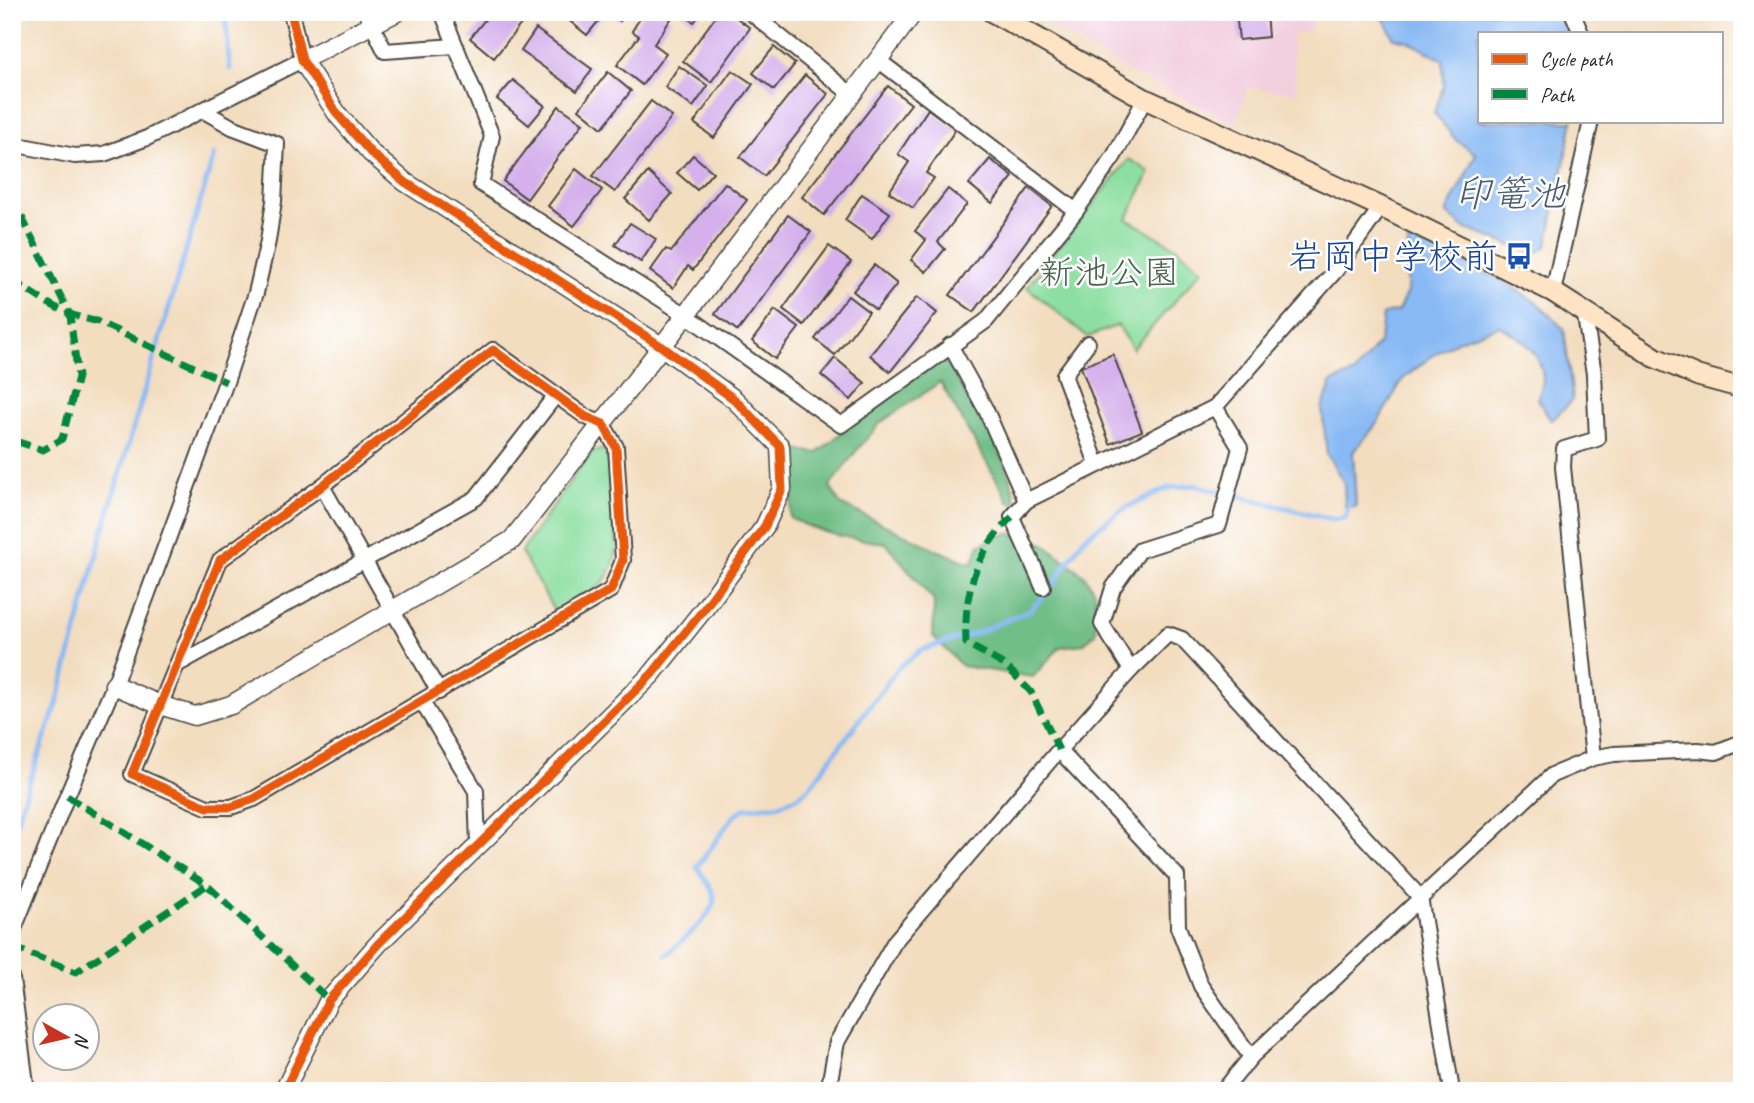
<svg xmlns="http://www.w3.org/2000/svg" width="1754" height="1103" font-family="Caveat,'Klee One',sans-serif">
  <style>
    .built { fill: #f3cfdf }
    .green { fill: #8cdfa1; stroke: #5c8566; stroke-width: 2 }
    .forest { fill: #71be87; stroke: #4e7459; stroke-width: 2 }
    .water { fill: #89b9f4; stroke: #5a7290; stroke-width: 2 }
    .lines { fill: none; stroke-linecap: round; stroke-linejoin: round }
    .stream { stroke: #89b9f4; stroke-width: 5 }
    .building { fill: #d5b0ec }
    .minor-casing { stroke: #494641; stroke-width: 18 }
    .tertiary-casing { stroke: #494641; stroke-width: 21 }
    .secondary-casing { stroke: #494641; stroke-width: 23 }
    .minor { stroke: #fff; stroke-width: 14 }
    .tertiary { stroke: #fff; stroke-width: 18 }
    .secondary { stroke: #fee4c5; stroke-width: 19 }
    .quiet { stroke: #00873e; stroke-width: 7; stroke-dasharray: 14 7; stroke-linecap: butt }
    .cycleway-casing { stroke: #fff; stroke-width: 13 }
    .cycleway { stroke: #e8590c; stroke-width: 9 }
    .labels { text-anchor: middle; stroke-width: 5; stroke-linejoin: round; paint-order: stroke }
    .transit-label { font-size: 35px; fill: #164399; stroke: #fff; text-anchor: end }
    .park-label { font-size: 35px; fill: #48614e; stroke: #fff }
    .water-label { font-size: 37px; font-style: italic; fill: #4c5d71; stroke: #fff }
  </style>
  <rect width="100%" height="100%" fill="#fff"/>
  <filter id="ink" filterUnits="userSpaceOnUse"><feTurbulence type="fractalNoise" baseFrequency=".0143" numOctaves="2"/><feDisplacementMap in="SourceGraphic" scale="14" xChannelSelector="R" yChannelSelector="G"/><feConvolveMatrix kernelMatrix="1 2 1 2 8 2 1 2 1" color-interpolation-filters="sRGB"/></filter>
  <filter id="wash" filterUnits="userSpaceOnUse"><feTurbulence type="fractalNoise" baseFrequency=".00686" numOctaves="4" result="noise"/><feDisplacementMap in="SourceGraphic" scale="28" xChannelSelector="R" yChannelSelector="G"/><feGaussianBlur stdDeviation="1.57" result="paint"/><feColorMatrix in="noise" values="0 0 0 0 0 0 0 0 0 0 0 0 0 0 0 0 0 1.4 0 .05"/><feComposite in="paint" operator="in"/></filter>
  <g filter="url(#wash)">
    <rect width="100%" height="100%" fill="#f3ddbf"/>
    <path class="built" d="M 1026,12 L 1311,12 L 1312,28 L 1291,35 L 1297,93 L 1248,87 L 1235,124 L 1122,68 Z"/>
    <g class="green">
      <path d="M 1129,159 L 1150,172 L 1127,219 L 1177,248 L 1202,270 L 1133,349 L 1118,325 L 1088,337 L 1027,287 Z"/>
      <path d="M 607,448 L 617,546 C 613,588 588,593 556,614 L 521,552 L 590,453 Z"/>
    </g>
    <path class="forest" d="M 943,358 C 969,399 1009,454 1016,502 L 1010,503 L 940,382 L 880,423 L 857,450 L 830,486 L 840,504 L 937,550 L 972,564 L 979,545 L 1008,533 L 1044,544 L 1085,576 L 1095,593 L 1096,633 L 1083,644 L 1060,647 L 1033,677 L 962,666 L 933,636 L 934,601 L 886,543 C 849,539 825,535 790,518 L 795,450 L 818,453 L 846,429 Z"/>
    <g class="water">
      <path d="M 1380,12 L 1559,12 L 1567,33 L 1479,33 L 1479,121 L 1573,121 L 1547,246 L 1535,254 L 1464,228 L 1446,213 L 1476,154 L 1457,141 L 1434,113 L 1444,86 L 1443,60 L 1408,41 L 1394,38 Z"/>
      <path d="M 1408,234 L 1504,282 L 1537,303 L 1564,329 L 1573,400 L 1551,421 L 1538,399 C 1540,392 1544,383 1543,376 C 1540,351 1520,336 1499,326 L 1459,340 L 1432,356 L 1403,379 L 1376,425 L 1353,452 L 1356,507 L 1345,506 L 1344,483 L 1327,454 L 1322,409 L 1332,382 L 1355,373 L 1380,341 L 1383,314 L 1398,311 L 1407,292 Z"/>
    </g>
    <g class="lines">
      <g class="stream">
        <path d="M 225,12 L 230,69"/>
        <path d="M 12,838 L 26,791 L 57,704 L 103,531 L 214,155"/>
        <path d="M 666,955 C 678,944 717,914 714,896 C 712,887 703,876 697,867 L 733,817 L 745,808 L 777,805 L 798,797 L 811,785 L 898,668 L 921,650 L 979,632 L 1030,610 L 1050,589 L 1084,538 L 1123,509 L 1168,488 L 1194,485 L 1331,519 L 1345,518 L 1350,500"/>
      </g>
    </g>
    <g id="blocks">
      <g class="building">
        <path d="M 491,12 L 529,14 L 494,58 L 470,38 Z"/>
        <path d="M 570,12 L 594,12 L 601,18 L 587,35 L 566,18 Z"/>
        <path d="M 608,12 L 627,12 L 620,21 Z"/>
        <path d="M 644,12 L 661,12 L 671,19 L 654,44 L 666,53 L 642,85 L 617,65 L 639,36 L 632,31 Z"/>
        <path d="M 681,12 L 702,12 L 694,22 Z"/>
        <path d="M 719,12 L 729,12 L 750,28 L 711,82 L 683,61 Z"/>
        <path d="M 1236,12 L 1266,12 L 1268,37 L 1239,40 Z"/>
        <path d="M 536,29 L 592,69 L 577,91 L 521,51 Z"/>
        <path d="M 774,47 L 795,64 L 774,90 L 753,73 Z"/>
        <path d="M 679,66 L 708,86 L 693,107 L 665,87 Z"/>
        <path d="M 732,70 L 753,84 L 714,138 L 694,123 Z"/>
        <path d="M 608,72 L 631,91 L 602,128 L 579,109 Z"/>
        <path d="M 805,75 L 828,94 L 764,176 L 740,157 Z"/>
        <path d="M 513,80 L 545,106 L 529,125 L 497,99 Z"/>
        <path d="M 888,86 L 911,104 L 824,215 L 802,197 Z"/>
        <path d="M 651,101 L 672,117 L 615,192 L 593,176 Z"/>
        <path d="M 559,106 L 583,123 L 527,199 L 503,181 Z"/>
        <path d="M 928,109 L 956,129 L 926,173 L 934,178 L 913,208 L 889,192 L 909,162 L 898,154 Z"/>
        <path d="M 693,155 L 713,172 L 697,190 L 677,173 Z"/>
        <path d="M 990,159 L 1013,177 L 992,203 L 969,184 Z"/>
        <path d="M 576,169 L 602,190 L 574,226 L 548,206 Z"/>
        <path d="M 648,172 L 672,194 L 649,220 L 625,199 Z"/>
        <path d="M 725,183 L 747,200 L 693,270 L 688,266 L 673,288 L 650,271 L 666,249 L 671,252 Z"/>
        <path d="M 1029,188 L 1052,206 L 974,312 L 950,295 Z"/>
        <path d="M 948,189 L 967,204 L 938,242 L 945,249 L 926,272 L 911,260 L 926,240 L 915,231 Z"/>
        <path d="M 862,194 L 890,213 L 872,239 L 845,220 Z"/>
        <path d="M 788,215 L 811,232 L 738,331 L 715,314 Z"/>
        <path d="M 630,223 L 656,239 L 641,262 L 615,245 Z"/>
        <path d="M 829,246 L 851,262 L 804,325 L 783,309 Z"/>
        <path d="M 874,265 L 897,284 L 876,310 L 853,291 Z"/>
        <path d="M 848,296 L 869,312 L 835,355 L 815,339 Z"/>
        <path d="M 917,297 L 937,313 L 890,372 L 870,355 Z"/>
        <path d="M 775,310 L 799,328 L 775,359 L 752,341 Z"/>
        <path d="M 1113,354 L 1142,431 L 1110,444 L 1081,367 Z"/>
        <path d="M 835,358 L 865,383 L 851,400 L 821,375 Z"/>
      </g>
    </g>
  </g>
  <g filter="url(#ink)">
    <use href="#blocks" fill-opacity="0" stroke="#494641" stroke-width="2"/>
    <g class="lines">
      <defs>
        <g id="minor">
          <path d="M 366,12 L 385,51 L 455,46"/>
          <path d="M 442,12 L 492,136 L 481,184 L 686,315 L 841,425 L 986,321 L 1076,211 L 1114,156 L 1145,99"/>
          <path d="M 750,12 L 852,95"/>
          <path d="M 1572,12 L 1581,33"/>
          <path d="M 878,60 L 1076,211"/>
          <path d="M 12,144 L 75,156 L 104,154 L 147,138 L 302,60 L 291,12"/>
          <path d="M 1553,292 L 1591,121"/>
          <path d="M 1584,310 L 1594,374 L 1597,439 L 1564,449 L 1563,467 L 1593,758"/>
          <path d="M 1088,343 L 1064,375 L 1097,464"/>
          <path d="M 950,345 L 986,410 L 1026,501 L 1215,407 L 1337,269 L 1381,207"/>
          <path d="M 493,350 L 586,417 L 603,424 L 616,447 L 623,560 L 611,590 L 254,799 L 231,807 L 207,807 L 132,774 L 220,560 L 322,486 Z"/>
          <path d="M 322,486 L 439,692"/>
          <path d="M 1026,501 L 1012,517 L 1043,587"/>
          <path d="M 177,665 L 476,498 L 556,395"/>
          <path d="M 1131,670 L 1102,624 L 1113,588 L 1140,550 L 1219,525 L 1240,448 L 1215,407"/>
          <path d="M 422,702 L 476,791 L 478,844"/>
          <path d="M 1059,750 L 1177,876 L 1178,927 L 1201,986 L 1251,1057"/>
          <path d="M 12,934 L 67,796 L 114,685 L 226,382 L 256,293 L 268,241 L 274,201 L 277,144 L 232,127 L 202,110"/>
          <path d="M 12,979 L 27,1091"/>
          <path d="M 828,1091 L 837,1042 L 895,941 L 1059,750 L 1131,670 L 1168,634 L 1182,639 L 1420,897 L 1452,1091"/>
          <path d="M 1223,1091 L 1251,1057 L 1552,775 L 1593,758 L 1614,754 L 1698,750 L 1716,752 L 1742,742"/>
        </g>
        <g id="tertiary">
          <path d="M 114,685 L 160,705 L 195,716 L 231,705 L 512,540 L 686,315 L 914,12"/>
          <path d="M 284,1091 L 329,1000 L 378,944 L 652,674 L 704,609 L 765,526 L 782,489 L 780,446 L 734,399 L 661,346 L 405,182 L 371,153 L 338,115 L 302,60 L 397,12"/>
        </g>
        <path id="secondary" d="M 992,12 L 1145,99 L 1381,207 L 1553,292 L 1656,358 L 1698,376 L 1742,388"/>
      </defs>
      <use href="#minor" class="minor-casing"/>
      <use href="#tertiary" class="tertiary-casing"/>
      <use href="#secondary" class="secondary-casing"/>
      <use href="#minor" class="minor"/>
      <use href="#tertiary" class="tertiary"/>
      <use href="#secondary" class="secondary"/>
      <g class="quiet">
        <path d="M 12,197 L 70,315 L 78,377 L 62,439 L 43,450 L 12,440"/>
        <path d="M 12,280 C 41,299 62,315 96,321 L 226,382"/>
        <path d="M 1012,517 C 975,552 964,593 966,643 L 1006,666 L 1031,692 L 1059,750"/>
        <path d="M 67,796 L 207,885 L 329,1000"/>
        <path d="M 12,947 L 76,972 L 207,885"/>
      </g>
      <defs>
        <g id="cycleway">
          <path d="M 493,350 L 586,417 L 603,424 L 616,447 L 623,560 L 611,590 L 254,799 L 231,807 L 207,807 L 132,774 L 220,560 L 322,486 Z"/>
          <path d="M 284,1091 L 329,1000 L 378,944 L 652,674 L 704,609 L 765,526 L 782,489 L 780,446 L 734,399 L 661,346 L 405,182 L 371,153 L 338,115 L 302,60 L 291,12"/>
        </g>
      </defs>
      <use href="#cycleway" class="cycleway-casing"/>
      <use href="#cycleway" class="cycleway"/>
    </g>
  </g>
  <defs>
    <symbol id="bus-bare" viewBox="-9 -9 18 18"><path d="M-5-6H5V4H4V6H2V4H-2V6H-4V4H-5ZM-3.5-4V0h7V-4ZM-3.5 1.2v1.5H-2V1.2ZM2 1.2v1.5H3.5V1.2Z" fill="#1a4fb4" stroke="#fff" stroke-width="2.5" paint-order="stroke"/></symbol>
  </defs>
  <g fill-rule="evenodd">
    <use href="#bus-bare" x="1500" y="237" width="38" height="38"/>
  </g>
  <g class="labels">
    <g class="transit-label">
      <text x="1498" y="268">岩岡中学校前</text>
    </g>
    <g class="park-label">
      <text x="1109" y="284">新池公園</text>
    </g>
    <g class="water-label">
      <text x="1510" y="206">印篭池</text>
    </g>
  </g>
  <rect width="1754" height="1103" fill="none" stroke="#fff" stroke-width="42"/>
  <rect x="1478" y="32" width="245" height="91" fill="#ffffff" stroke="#aaaaaa" stroke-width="2"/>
  <rect x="1492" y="54" width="35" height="10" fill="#e8590c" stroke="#aaaaaa" stroke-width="2"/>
  <text x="1540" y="66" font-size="21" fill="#2b2b2b">Cycle path</text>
  <rect x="1492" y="89" width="35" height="10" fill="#00873e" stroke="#aaaaaa" stroke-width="2"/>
  <text x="1540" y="102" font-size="21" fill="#2b2b2b">Path</text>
  <g transform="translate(66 1037) rotate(98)"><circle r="33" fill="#ffffff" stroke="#aaaaaa" stroke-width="2"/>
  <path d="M0-5L12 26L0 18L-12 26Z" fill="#c8321e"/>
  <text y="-10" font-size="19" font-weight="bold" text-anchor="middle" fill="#2b2b2b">N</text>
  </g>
</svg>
